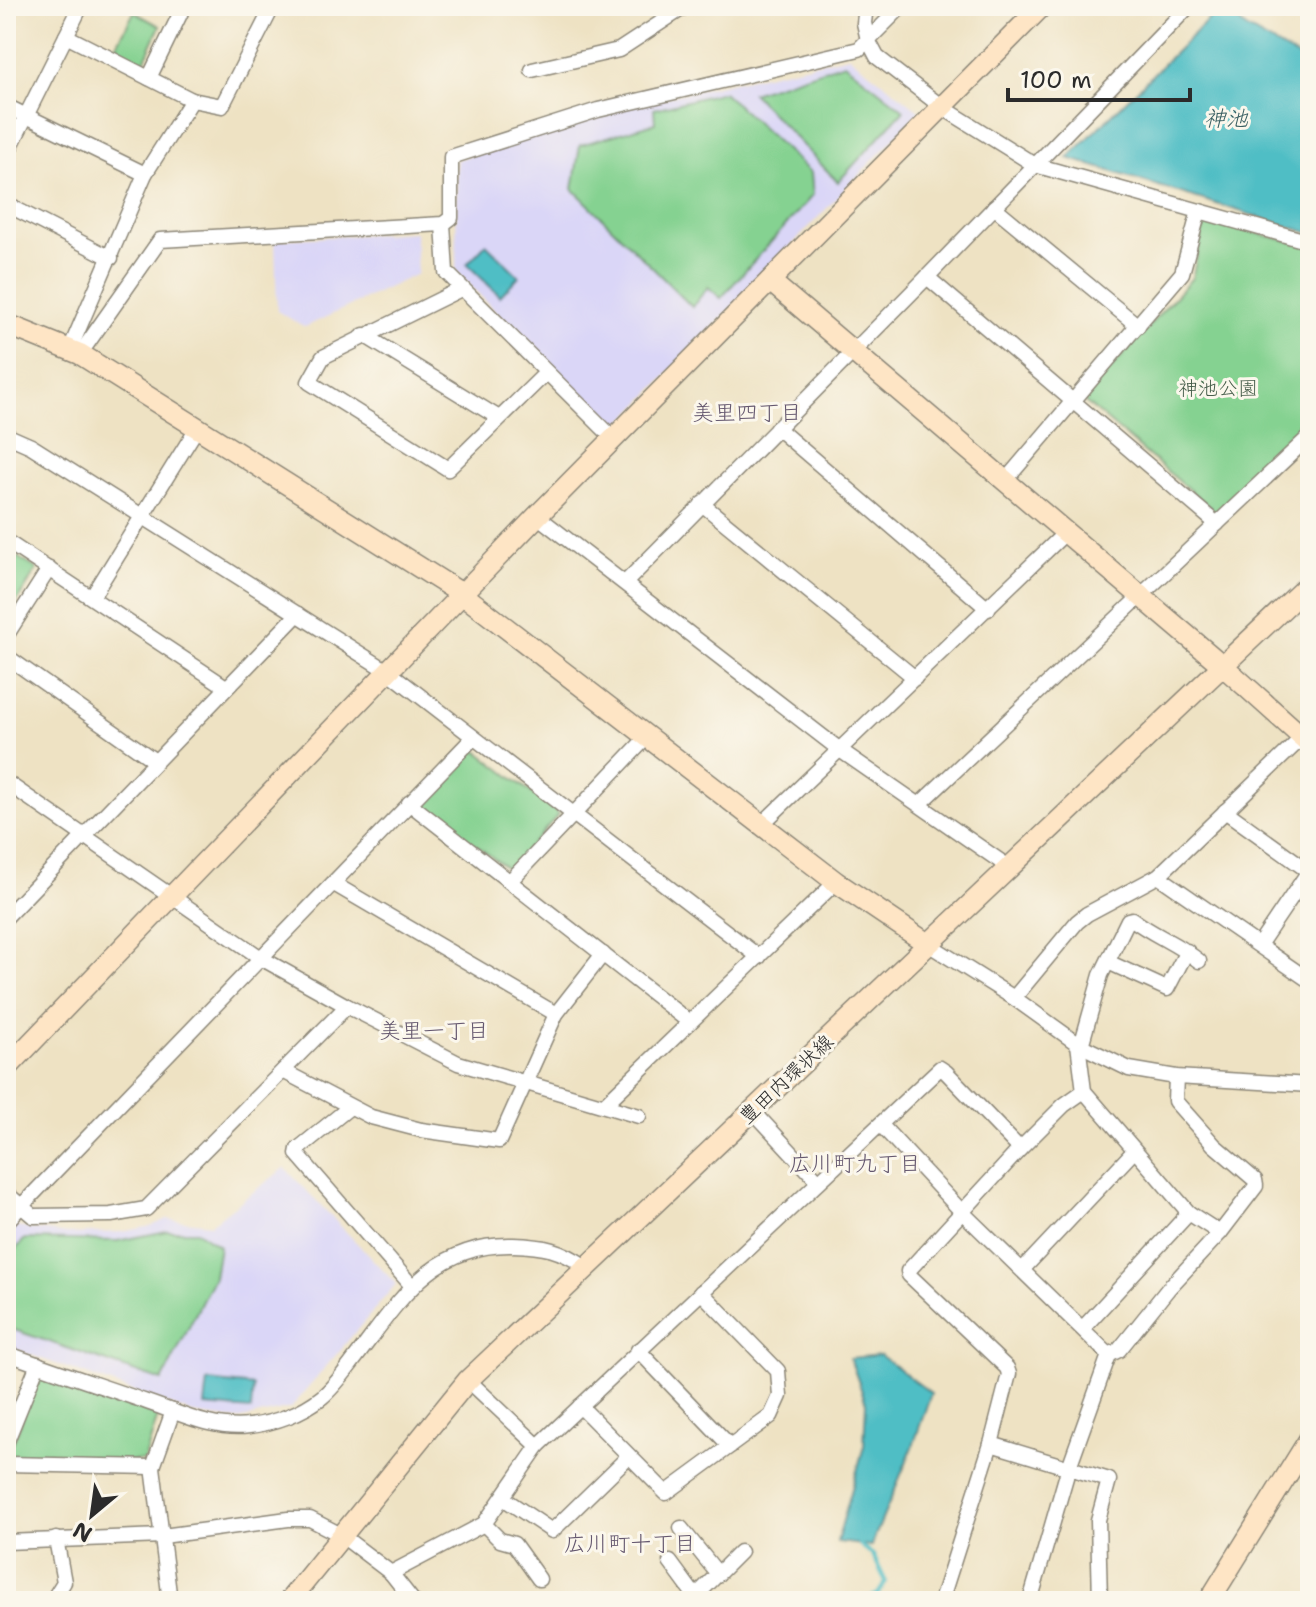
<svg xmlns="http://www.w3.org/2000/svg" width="1316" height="1607" font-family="'Shantell Sans','Klee One',sans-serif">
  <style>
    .built { fill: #dad6f7 }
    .green { fill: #85d291; stroke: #587e5e; stroke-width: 2 }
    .water { fill: #4fbec5; stroke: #3d7478; stroke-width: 2 }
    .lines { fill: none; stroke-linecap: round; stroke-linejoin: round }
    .stream { stroke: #4fbec5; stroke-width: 4 }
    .street-casing { stroke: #8c8677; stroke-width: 17 }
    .secondary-casing { stroke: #8c8677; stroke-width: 23 }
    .street { stroke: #fff; stroke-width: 14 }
    .secondary { stroke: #fee5c5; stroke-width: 20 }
    .labels { text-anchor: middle; stroke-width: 6; stroke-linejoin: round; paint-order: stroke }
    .park-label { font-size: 20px; fill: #465d4a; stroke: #fbf7ec }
    .street-label { font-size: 20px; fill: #2b2b2b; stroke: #fbf7ec }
    .water-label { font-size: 22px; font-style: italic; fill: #385e61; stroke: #fbf7ec }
    .neighbourhood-label { font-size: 22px; fill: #65586f; stroke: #fbf7ec }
  </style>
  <rect width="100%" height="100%" fill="#fbf7ec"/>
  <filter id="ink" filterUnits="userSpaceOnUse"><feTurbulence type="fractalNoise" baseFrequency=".0125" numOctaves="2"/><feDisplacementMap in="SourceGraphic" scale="16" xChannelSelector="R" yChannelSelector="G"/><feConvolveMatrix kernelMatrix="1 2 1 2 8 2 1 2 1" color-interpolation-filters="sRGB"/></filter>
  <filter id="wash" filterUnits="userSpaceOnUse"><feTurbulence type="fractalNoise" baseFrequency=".006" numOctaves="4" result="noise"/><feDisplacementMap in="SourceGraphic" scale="32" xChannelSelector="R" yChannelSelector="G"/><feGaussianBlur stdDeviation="1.8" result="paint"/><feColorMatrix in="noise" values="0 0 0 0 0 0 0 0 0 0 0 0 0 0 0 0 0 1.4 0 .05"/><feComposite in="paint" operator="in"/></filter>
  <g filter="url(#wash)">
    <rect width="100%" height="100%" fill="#eee2c3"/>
    <g class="built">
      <path d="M 849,56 L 920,111 L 621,423 L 609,426 L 456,271 L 457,160 L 598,113 Z"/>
      <path d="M 415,232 L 417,274 L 305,327 L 277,311 L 275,240 Z"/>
      <path d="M 285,1168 L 396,1284 L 291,1408 L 237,1420 L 198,1415 L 6,1346 L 6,1239 L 15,1227 L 67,1234 L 122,1232 L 152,1226 L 167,1219 L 211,1224 Z"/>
    </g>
    <g class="green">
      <path d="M 134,12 L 160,26 L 143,64 L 113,52 Z"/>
      <path d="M 844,63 L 904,110 L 838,182 L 752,93 Z"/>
      <path d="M 723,92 L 811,173 L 813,195 L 721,298 L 708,287 L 692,307 L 573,189 L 580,145 L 655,123 L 654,109 Z"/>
      <path d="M 1205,221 L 1310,246 L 1310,427 L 1218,514 L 1085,402 L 1084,398 L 1192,278 Z"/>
      <path d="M 6,550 L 37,569 L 6,619 Z"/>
      <path d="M 472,747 L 559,814 L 509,870 L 420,803 Z"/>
      <path d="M 167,1231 L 197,1231 L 219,1246 L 214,1277 L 162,1381 L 6,1327 L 6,1260 L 25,1239 L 117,1241 Z"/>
      <path d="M 45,1376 L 158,1416 L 144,1461 L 13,1460 L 9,1452 L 39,1378 Z"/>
    </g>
    <g class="water">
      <path d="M 1222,6 L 1246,28 L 1310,64 L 1310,233 L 1068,158 Z"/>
      <path d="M 486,244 L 519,276 L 500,296 L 467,264 Z"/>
      <path d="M 880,1355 L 931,1393 L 913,1446 L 871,1546 L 837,1542 L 864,1446 L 866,1403 L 850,1358 Z"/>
      <path d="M 208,1381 L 253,1386 L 251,1410 L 205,1406 Z"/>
    </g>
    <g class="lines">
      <path class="stream" d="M 860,1545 L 873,1555 L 886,1582 L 878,1594 L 864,1601"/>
    </g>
  </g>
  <g filter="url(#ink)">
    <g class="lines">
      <defs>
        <g id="street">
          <path d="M 866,6 L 864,23 L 868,40 L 877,57 L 942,107 L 1035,165 L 1310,242"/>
          <path d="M 66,36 L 192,100 L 222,106 L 273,6"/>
          <path d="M 532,70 L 619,50 L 686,6"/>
          <path d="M 149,78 L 184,6"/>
          <path d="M 6,106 L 145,174"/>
          <path d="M 6,156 L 81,6"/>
          <path d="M 6,204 L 111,258"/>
          <path d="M 994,207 L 1138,326"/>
          <path d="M 443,224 L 446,272 L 614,439"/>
          <path d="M 927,277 L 1217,524"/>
          <path d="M 461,289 L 323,357 L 309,382 L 448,469 L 546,373"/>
          <path d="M 364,335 L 499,418"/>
          <path d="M 70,349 L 145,174 L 192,100"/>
          <path d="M 80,354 L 160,240 L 443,224 L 451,218 L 451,157 L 598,110 L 859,49 L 902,6"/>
          <path d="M 777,428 L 988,609"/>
          <path d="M 6,435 L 31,446 L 389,672 L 759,957"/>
          <path d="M 1005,481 L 1182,273 L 1199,211"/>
          <path d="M 702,504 L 915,678"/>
          <path d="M 537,516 L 840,750 L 1010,868"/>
          <path d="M 6,541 L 226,687"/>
          <path d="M 625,583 L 927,277 L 1189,6"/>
          <path d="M 92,597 L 197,428"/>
          <path d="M 6,636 L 49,569"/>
          <path d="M 6,656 L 155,761"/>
          <path d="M 6,782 L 261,958 L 347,1006 L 458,1063 L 639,1116"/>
          <path d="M 409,803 L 688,1021"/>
          <path d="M 920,804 L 1310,436"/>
          <path d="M 1225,811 L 1310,872"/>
          <path d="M 762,824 L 1065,533"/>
          <path d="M 1158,876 L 1310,981"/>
          <path d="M 510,881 L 647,737"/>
          <path d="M 334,884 L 556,1014"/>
          <path d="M 6,917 L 298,614"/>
          <path d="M 928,944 L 1014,998 L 1078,1044 L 1129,1069 L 1176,1077 L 1310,1085"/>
          <path d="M 1259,945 L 1309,871"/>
          <path d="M 1108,962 L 1167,989 L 1187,951"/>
          <path d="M 1014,998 L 1077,922 L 1087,914 L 1158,876 L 1310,730"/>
          <path d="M 1078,1044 L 1084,1091 L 1189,1213 L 1220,1233 L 1256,1186 L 1255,1180 L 1214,1145 L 1175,1101 L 1176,1077"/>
          <path d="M 1081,1046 L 1101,975 L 1128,920 L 1132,919 C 1153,935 1178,944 1199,961"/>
          <path d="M 283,1071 L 371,1117 L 421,1130 L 499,1141 L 556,1014 L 603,954"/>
          <path d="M 604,1105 L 836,882"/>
          <path d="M 350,1107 L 298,1149 L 297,1154 L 412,1286"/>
          <path d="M 752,1110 L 818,1181"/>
          <path d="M 881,1125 L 962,1212 L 1109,1355 L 1069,1467 L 1030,1601"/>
          <path d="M 6,1193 L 33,1216 L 111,1215 L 146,1209 L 347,1006"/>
          <path d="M 6,1222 L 473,738"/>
          <path d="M 1023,1269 L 1134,1151"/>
          <path d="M 1083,1328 L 1189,1213"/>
          <path d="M 638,1350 L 730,1446"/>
          <path d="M 6,1353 C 52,1370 98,1385 144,1401 C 177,1412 214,1431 249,1426 C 275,1423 302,1413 322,1397 C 334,1387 344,1373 354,1360 C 398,1303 431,1243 513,1245 C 544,1246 560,1249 586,1267"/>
          <path d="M 1109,1355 L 1119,1350 L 1168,1289 L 1220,1233"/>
          <path d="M 468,1380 L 538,1446"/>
          <path d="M 580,1406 L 666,1493 L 771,1416 L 780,1396 L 778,1371 L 701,1292"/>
          <path d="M 6,1443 L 38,1364"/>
          <path d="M 991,1444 L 1109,1480 L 1098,1520 L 1100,1601"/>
          <path d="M 6,1464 L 153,1467"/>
          <path d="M 503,1498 L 552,1531 L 628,1457"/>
          <path d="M 484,1524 L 500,1540 L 514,1544 L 539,1579"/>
          <path d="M 681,1528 L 718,1574"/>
          <path d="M 6,1542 L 163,1536 L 288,1519 L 310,1519 L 341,1535 L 391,1573 L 413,1601"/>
          <path d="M 670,1562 L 695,1596"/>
          <path d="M 391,1573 L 484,1524 L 538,1446 L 940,1068 L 946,1072 L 1020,1149"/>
          <path d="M 52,1601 L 64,1582 L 56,1539"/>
          <path d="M 170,1601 L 153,1467 L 173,1411"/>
          <path d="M 691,1601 L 740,1552"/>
          <path d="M 941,1601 L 991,1444 L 1009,1374 L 1007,1368 L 909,1275 L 908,1271 L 1020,1149 L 1064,1105 L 1084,1091"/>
        </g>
        <g id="secondary">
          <path d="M 770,281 L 1223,666 L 1310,744"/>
          <path d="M 6,324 L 80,354 L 462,594 L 836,882 L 928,944"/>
          <path d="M 6,1069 L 537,516 L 1042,6"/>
          <path d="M 289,1601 L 468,1380 L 1310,583"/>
          <path d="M 1209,1601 L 1310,1438"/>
        </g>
      </defs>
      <use href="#street" class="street-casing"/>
      <use href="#secondary" class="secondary-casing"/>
      <use href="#street" class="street"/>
      <use href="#secondary" class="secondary"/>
    </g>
  </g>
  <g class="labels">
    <g class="park-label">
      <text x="1218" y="395">神池公園</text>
    </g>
    <g class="street-label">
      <text transform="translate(786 1079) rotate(-43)" y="7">豊田内環状線</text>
    </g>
    <g class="water-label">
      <text x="1226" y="126">神池</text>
    </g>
    <g class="neighbourhood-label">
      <text x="747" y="420">美里四丁目</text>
      <text x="434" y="1038">美里一丁目</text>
      <text x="855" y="1171">広川町九丁目</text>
      <text x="630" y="1551">広川町十丁目</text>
    </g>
  </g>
  <rect width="1316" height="1607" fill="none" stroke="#fbf7ec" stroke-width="32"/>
  <g transform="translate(92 1515) rotate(209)" stroke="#fbf7ec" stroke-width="6" paint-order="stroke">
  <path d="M0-6L14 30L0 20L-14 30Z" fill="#2b2b2b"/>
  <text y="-12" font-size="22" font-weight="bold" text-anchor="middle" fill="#2b2b2b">N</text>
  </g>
  <path d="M1008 88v12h182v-12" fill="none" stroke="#2b2b2b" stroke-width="4"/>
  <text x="1020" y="88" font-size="24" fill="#2b2b2b" stroke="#fbf7ec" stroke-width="6" paint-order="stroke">100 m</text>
</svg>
